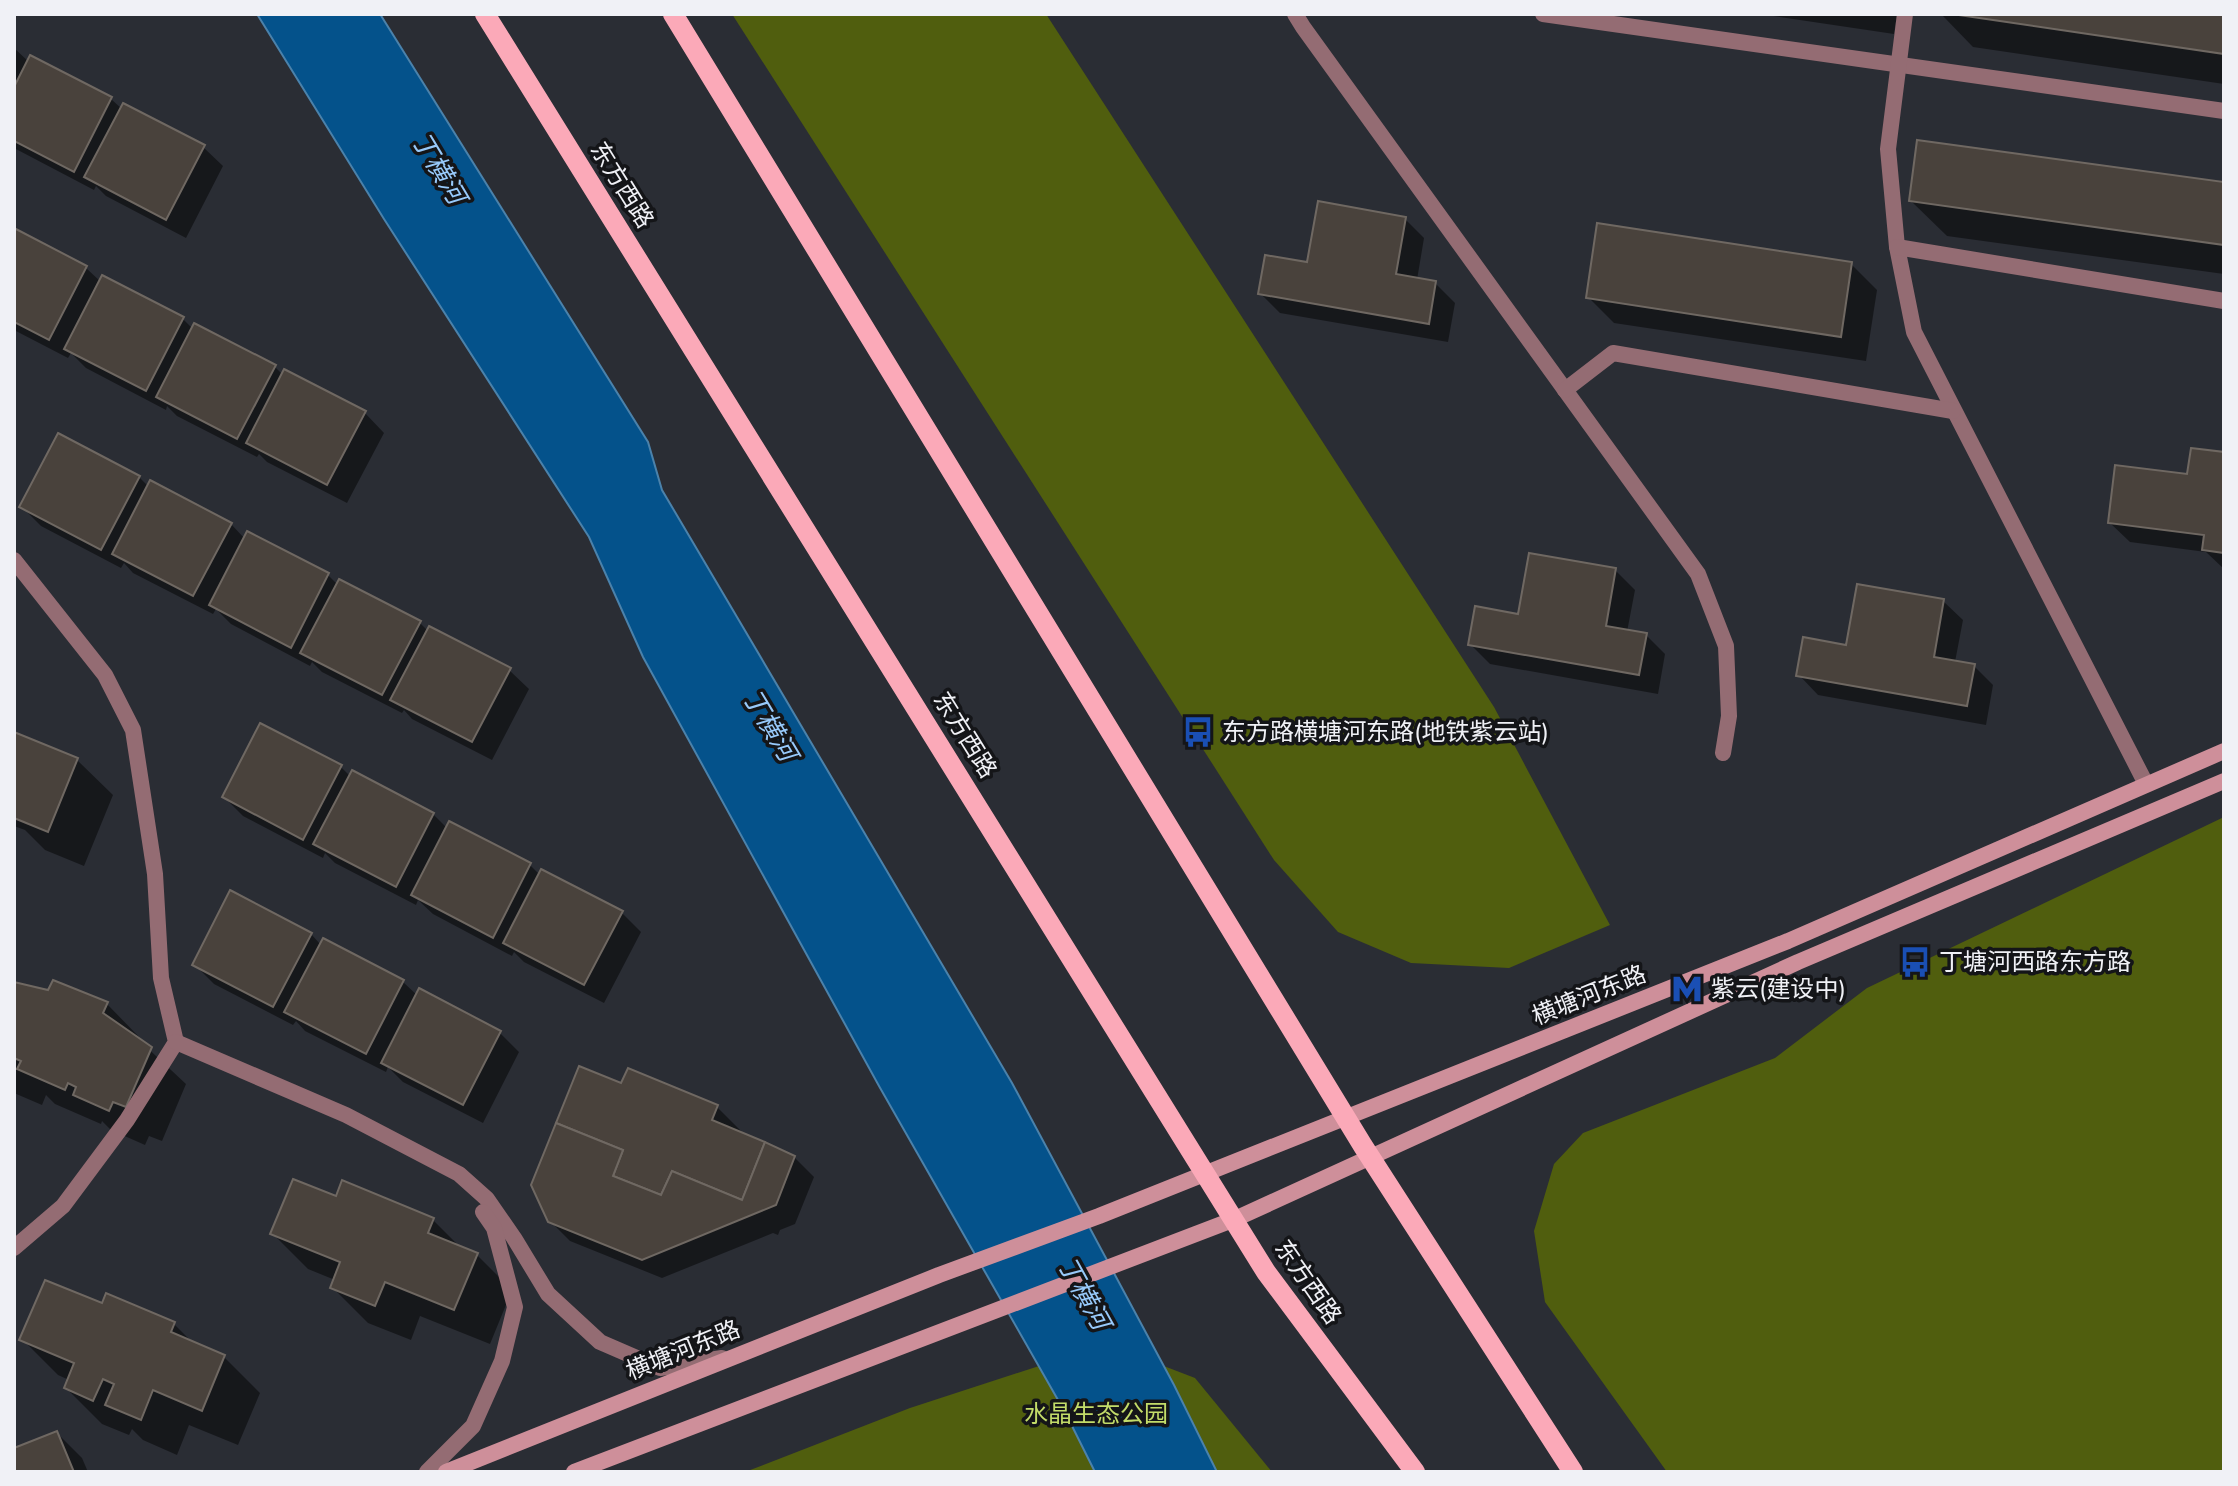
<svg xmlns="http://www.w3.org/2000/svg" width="2238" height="1486" font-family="'Nunito Sans','Noto Sans SC',sans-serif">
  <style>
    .green { fill: #505e0e }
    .water { fill: #04528b; stroke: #4b82ab; stroke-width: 2 }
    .shadow { fill: #0007 }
    .building { fill: #49423c; stroke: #6f6862; stroke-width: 2 }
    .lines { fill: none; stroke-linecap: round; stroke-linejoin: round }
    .lane { stroke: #946c73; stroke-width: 16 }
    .secondary { stroke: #ce8f9a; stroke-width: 16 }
    .primary { stroke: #fba9b8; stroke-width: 20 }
    .labels { text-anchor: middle; stroke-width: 7; stroke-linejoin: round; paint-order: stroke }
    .street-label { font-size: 24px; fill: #f0f1f6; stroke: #141518 }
    .poi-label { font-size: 24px; fill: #f0f1f6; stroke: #141518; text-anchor: start }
    .park-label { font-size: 24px; fill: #c3dc69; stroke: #141518 }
    .water-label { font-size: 26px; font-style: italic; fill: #97c9fa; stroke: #141518 }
  </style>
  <rect width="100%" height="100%" fill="#2a2d34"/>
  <g class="green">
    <path d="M 732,14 L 1046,14 L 1494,707 L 1610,925 L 1509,968 L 1411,963 L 1338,932 L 1274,860 Z"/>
    <path d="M 2224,817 L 2224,1472 L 1667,1472 L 1545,1302 L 1534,1231 L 1554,1164 L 1583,1133 L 1775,1058 L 1867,988 Z"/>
    <path d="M 1130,1353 L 1195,1378 L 1272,1472 L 745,1472 L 910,1408 L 1076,1354 Z"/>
  </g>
  <path class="water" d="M 257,14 L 380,14 L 648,442 L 662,490 L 1012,1083 L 1174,1385 L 1217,1472 L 1095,1472 L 1066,1414 L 879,1086 L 643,657 L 589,537 L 384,219 Z"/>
  <g class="shadow">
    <path d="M 1760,14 L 1897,14 L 1894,34 Z"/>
    <path d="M 1941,14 L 2224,14 L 2224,84 L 1973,47 Z"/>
    <path d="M 14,48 L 29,62 L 31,58 L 111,99 L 122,109 L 203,147 L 223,166 L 186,238 L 106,196 L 96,186 L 94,190 L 14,148 Z"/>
    <path d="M 2224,184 L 2224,274 L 1947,236 L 1911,201 Z"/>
    <path d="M 1405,219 L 1424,238 L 1417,280 L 1435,283 L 1455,303 L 1448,342 L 1280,313 L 1260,293 L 1309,264 Z"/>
    <path d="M 14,230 L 86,268 L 101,282 L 103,278 L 183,319 L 193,329 L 275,367 L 283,375 L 365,413 L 384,433 L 347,503 L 267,462 L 259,454 L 257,457 L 177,416 L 167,406 L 166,410 L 86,368 L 71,353 L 68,358 L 14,330 Z"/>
    <path d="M 1851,264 L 1877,290 L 1866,361 L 1614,323 L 1588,297 Z"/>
    <path d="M 2224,454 L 2224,569 L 2206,552 L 2130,542 L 2110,523 Z"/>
    <path d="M 139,477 L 149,487 L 231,524 L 245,539 L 328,575 L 338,585 L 420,623 L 428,631 L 509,670 L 529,689 L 492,760 L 412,719 L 404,710 L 402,713 L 322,672 L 312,662 L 310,666 L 231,624 L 216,609 L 213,614 L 133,573 L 124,563 L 121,568 L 41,526 L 22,507 Z"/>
    <path d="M 1615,570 L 1635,590 L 1627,632 L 1646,635 L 1665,654 L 1658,694 L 1490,664 L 1471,645 L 1520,616 Z"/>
    <path d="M 1943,601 L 1963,620 L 1955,662 L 1974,666 L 1993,685 L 1986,725 L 1818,695 L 1799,675 L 1847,647 Z"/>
    <path d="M 14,734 L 77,760 L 113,795 L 84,866 L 45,850 L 25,830 L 14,826 Z"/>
    <path d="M 341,767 L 351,777 L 433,814 L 448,829 L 450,824 L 530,865 L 540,875 L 622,913 L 641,932 L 604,1003 L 524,962 L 514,952 L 512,956 L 433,914 L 418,900 L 416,905 L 335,863 L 325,853 L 323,858 L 243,816 L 224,797 Z"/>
    <path d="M 311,934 L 321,945 L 403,982 L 418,996 L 500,1033 L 519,1052 L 483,1123 L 403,1082 L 388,1067 L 386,1072 L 305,1031 L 296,1021 L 293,1025 L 214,984 L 194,964 Z"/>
    <path d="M 14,984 L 107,1004 L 142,1040 L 141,1042 L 186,1084 L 162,1141 L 149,1136 L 145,1145 L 111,1130 L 102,1121 L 101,1124 L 55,1104 L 46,1095 L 42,1105 L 14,1093 Z"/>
    <path d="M 623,1086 L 717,1107 L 747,1137 L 794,1157 L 814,1177 L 795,1224 L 780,1230 L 778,1235 L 773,1233 L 662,1278 L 570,1241 L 549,1220 Z"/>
    <path d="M 337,1199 L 433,1220 L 462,1249 L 477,1255 L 512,1290 L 490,1344 L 420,1316 L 411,1340 L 368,1323 L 332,1287 L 335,1280 L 308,1269 L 273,1234 Z"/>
    <path d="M 103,1306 L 174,1324 L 195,1345 L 224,1357 L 260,1393 L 238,1445 L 189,1425 L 177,1455 L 143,1440 L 132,1429 L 129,1435 L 102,1424 L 66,1388 L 69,1380 L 58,1375 L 22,1339 Z"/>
    <path d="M 57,1433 L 82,1458 L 88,1472 L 14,1472 L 14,1450 Z"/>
  </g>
  <g class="building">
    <path d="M 1952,14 L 2224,14 L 2224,54 Z"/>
    <path d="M 30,55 L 112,97 L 74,172 L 14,141 L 14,87 Z"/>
    <path d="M 123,103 L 205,145 L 166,220 L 84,177 Z"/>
    <path d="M 1917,140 L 2224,182 L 2224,245 L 1909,201 Z"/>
    <path d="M 1318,201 L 1406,217 L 1396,274 L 1436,281 L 1429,324 L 1258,294 L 1265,255 L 1307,262 Z"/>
    <path d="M 1597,223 L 1852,262 L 1841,337 L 1586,298 Z"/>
    <path d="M 14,228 L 87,266 L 49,340 L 14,322 Z"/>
    <path d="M 102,275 L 184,317 L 146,391 L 64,349 Z"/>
    <path d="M 194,323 L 276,365 L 237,439 L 156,397 Z"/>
    <path d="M 284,369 L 366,411 L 327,485 L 246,443 Z"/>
    <path d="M 58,433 L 140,476 L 101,550 L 19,507 Z"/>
    <path d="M 2191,448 L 2224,452 L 2224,553 L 2202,550 L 2204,535 L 2108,523 L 2115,465 L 2187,474 Z"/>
    <path d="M 150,480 L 232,523 L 193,596 L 112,554 Z"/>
    <path d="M 247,531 L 329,573 L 291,648 L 209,605 Z"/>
    <path d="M 1529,553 L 1616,568 L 1606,626 L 1647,633 L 1639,675 L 1468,645 L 1475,606 L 1518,614 Z"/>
    <path d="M 339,579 L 421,621 L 382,695 L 300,653 Z"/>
    <path d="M 1857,584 L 1944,599 L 1934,657 L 1975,664 L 1967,706 L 1796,676 L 1803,637 L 1846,645 Z"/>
    <path d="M 429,626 L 511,668 L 472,742 L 390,700 Z"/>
    <path d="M 260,723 L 342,765 L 303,840 L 222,797 Z"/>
    <path d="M 14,732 L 78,758 L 48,832 L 14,818 Z"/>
    <path d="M 352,770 L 434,813 L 396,887 L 313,844 Z"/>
    <path d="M 449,821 L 531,863 L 493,938 L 411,895 Z"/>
    <path d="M 541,869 L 623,911 L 584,985 L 503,943 Z"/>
    <path d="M 230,890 L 312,933 L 273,1007 L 192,965 Z"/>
    <path d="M 323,938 L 404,980 L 366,1054 L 284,1012 Z"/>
    <path d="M 53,980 L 108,1002 L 103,1013 L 152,1047 L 126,1107 L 113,1102 L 109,1111 L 73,1095 L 76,1087 L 68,1083 L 65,1090 L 17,1069 L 21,1061 L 14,1058 L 14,982 L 48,990 Z"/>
    <path d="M 419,988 L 501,1031 L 463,1105 L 381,1063 Z"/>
    <path d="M 579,1066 L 621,1083 L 628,1068 L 718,1105 L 712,1120 L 765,1142 L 742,1200 L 672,1171 L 661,1195 L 613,1176 L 623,1150 L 556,1123 Z"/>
    <path d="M 556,1123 L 623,1150 L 613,1176 L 661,1195 L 672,1171 L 742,1200 L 765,1142 L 795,1156 L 776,1205 L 642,1260 L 548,1222 L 531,1185 Z"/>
    <path d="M 293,1179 L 336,1196 L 342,1180 L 434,1218 L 428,1233 L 478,1253 L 454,1310 L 385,1282 L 375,1306 L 330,1288 L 340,1262 L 270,1234 Z"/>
    <path d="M 45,1280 L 102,1303 L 106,1293 L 175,1322 L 171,1332 L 225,1355 L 202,1411 L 153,1390 L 141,1420 L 105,1405 L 114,1384 L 103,1379 L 93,1401 L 64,1388 L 74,1363 L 19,1340 Z"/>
    <path d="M 57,1431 L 74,1472 L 14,1472 L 14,1448 Z"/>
  </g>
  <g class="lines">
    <g class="lane">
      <path d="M 1295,14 L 1303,27 L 1698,574 L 1726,646 L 1729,716 L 1723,753"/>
      <path d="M 1543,14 L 2224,111"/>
      <path d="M 1905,14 L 1888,149 L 1897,247 L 1914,332 L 2146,784"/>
      <path d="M 1897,247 L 2224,301"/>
      <path d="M 1565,390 L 1613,353 L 1953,411"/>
      <path d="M 14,560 L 105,675 L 133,730 L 155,874 L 161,978 L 176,1042 L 127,1120 L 63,1206 L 14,1248"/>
      <path d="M 176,1042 L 346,1115 L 459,1174 L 487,1199 L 514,1238 L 548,1294 L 600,1342 L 660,1368 L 722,1358"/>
      <path d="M 427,1472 L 473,1426 L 502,1361 L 515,1307 L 494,1228 L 483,1212"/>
    </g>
    <g class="secondary">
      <path d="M 446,1472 L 939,1275 L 1099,1216 L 1788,941 L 2224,751"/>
      <path d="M 574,1472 L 1235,1219 L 1798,962 L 2224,781"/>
    </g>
    <g class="primary">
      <path d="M 485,14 L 1266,1272 L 1415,1472"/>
      <path d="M 673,14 L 1363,1146 L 1573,1472"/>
    </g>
  </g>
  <defs>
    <symbol id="bus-bare" viewBox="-9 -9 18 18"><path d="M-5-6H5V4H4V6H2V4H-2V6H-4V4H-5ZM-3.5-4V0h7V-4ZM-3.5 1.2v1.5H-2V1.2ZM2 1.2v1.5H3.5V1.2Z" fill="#1a4fb4" stroke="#141518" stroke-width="2.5" paint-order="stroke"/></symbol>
    <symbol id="metro-bare" viewBox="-9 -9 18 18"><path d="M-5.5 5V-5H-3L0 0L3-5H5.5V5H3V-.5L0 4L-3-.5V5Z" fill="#1a4fb4" stroke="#141518" stroke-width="2.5" paint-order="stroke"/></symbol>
  </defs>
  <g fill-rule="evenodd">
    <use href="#bus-bare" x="1176" y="710" width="44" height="44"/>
    <use href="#bus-bare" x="1893" y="940" width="44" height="44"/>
    <use href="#metro-bare" x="1665" y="967" width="44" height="44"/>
  </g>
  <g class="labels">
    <g class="street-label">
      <text transform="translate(622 185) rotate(58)" y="8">东方西路</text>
      <text transform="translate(965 735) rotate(58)" y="8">东方西路</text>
      <text transform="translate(1589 995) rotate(-22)" y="8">横塘河东路</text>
      <text transform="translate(1308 1282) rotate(55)" y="8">东方西路</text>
      <text transform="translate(683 1350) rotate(-22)" y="8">横塘河东路</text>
    </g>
    <g class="poi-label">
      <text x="1222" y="740">东方路横塘河东路(地铁紫云站)</text>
      <text x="1939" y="970">丁塘河西路东方路</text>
      <text x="1711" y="997">紫云(建设中)</text>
    </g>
    <g class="park-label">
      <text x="1096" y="1422">水晶生态公园</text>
    </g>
    <g class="water-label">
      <text transform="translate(439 168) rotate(59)" y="9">丁横河</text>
      <text transform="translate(770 725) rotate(59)" y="9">丁横河</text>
      <text transform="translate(1084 1293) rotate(61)" y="9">丁横河</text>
    </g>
  </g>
  <rect width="2238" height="1486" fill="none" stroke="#f0f1f6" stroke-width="32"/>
</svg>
